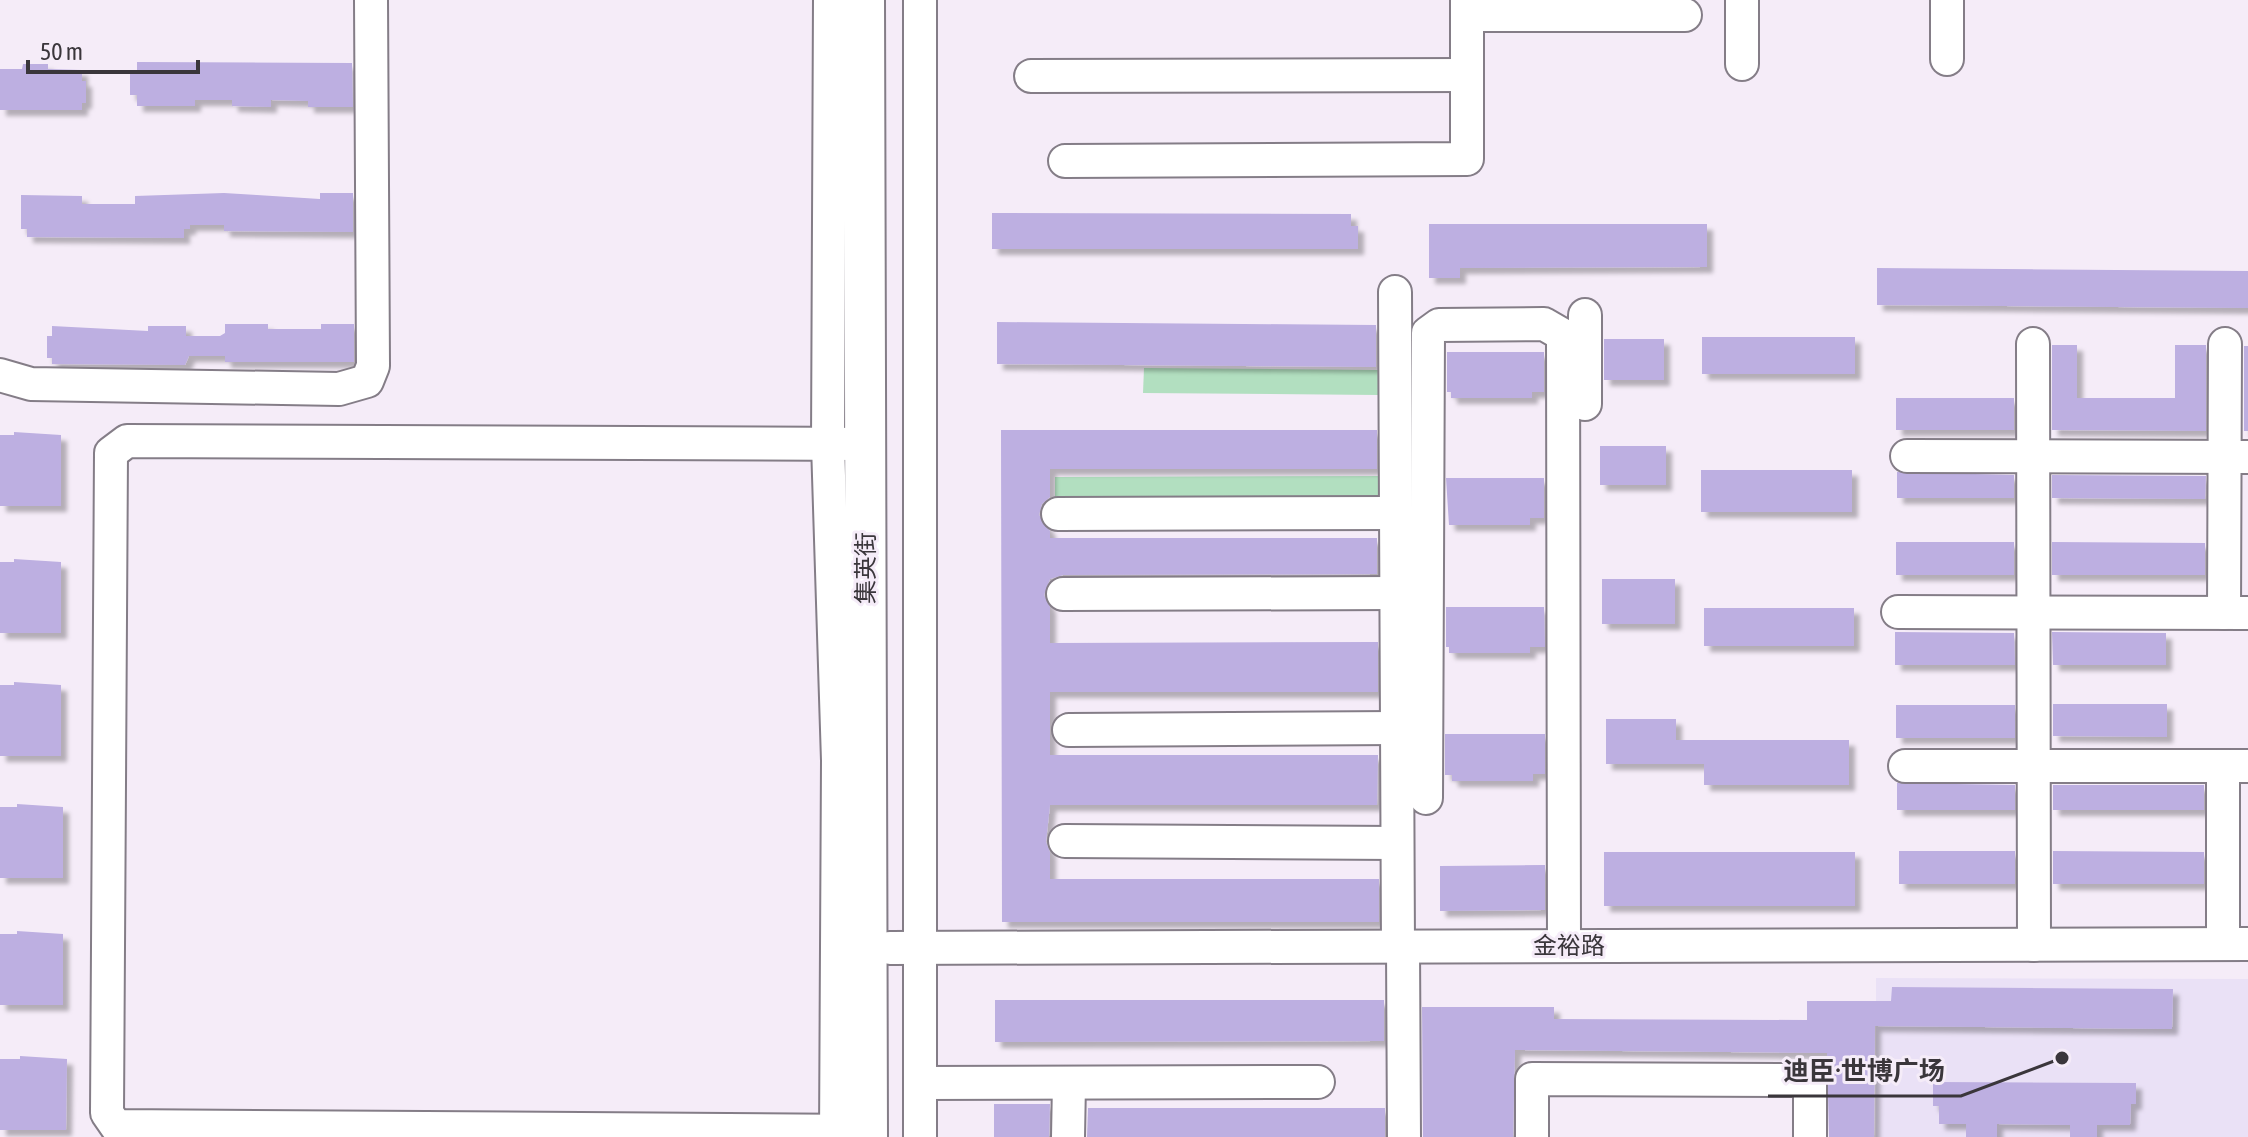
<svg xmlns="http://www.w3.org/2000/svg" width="2248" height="1137" font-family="'Asap Condensed','Noto Sans SC',sans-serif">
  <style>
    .commercial { fill: #eae1f6 }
    .green { fill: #b2dfc0 }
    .building { fill: #bdafe1; filter: url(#shadow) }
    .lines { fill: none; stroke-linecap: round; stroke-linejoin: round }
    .minor-casing { stroke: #847d87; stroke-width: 36 }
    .major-casing { stroke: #847d87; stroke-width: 44 }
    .minor { stroke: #fff; stroke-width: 32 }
    .major { stroke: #fff; stroke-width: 40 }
    .labels { text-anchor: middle; stroke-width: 6; stroke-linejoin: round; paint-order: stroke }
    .street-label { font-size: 24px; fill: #3a363b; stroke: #f5ecf8 }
    .leader { fill: none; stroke: #3a363b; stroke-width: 3 }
    .callout-dot { fill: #3a363b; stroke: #f5ecf8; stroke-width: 3 }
    .callout-label { font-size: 26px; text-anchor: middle; font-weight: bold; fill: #3a363b; stroke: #f5ecf8; stroke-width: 6; stroke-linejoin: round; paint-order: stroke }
  </style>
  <defs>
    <filter id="shadow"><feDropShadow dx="6" dy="6" stdDeviation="2" flood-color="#0004"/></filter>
  </defs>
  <rect width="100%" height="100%" fill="#f5ecf8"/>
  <path class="commercial" d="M 1876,978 L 2248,979 L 2248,1137 L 1876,1137 Z"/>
  <g class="green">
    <path d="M 1144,368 L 1378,370 L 1378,395 L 1143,393 Z"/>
    <path d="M 1387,476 L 1387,499 L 1055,499 L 1055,477 Z"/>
  </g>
  <g class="building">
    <path d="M 137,62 L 352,63 L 353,107 L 308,107 L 308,101 L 271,100 L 271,107 L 232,106 L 232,100 L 195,100 L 195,106 L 137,106 L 137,95 L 130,95 L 130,71 L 137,71 Z"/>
    <path d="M 23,64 L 48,64 L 48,69 L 82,70 L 82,81 L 86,81 L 86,103 L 82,103 L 82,110 L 0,110 L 0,69 L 22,69 Z"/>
    <path d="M 224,193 L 320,199 L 320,193 L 353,193 L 353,232 L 224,231 L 224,225 L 190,225 L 190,229 L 184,229 L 184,238 L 27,237 L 27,229 L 21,229 L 21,195 L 82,196 L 82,204 L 135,204 L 135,196 Z"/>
    <path d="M 992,213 L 1351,214 L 1351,226 L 1358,226 L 1358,249 L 992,249 Z"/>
    <path d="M 1429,224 L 1707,224 L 1707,267 L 1460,268 L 1460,278 L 1429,278 Z"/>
    <path d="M 1877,268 L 2248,271 L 2248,308 L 1877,305 Z"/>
    <path d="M 997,322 L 1376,325 L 1376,367 L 997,364 Z"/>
    <path d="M 225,324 L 268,324 L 268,329 L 321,329 L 321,324 L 354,324 L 354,362 L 225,362 L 225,356 L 189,356 L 185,365 L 52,364 L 52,358 L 47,358 L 47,336 L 52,336 L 52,326 L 148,331 L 148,326 L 186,326 L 186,336 L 220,336 L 225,333 Z"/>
    <rect x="1702" y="337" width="153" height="37"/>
    <rect x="1604" y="339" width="60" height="41"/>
    <path d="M 2052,345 L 2077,345 L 2077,398 L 2175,398 L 2175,345 L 2206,345 L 2206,431 L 2052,430 Z"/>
    <rect x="2244" y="346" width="4" height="85"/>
    <path d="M 1447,352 L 1544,352 L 1544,392 L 1532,392 L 1532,398 L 1451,398 L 1451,392 L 1447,392 Z"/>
    <rect x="1896" y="398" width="118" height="32"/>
    <path d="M 1001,430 L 1377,430 L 1377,469 L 1050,469 L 1050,497 L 1042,504 L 1039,515 L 1050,531 L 1050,538 L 1377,538 L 1377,574 L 1063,575 L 1050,579 L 1044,595 L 1050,607 L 1050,643 L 1378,642 L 1378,692 L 1050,692 L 1050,755 L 1378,755 L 1377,805 L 1050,805 L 1046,842 L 1050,852 L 1050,879 L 1379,879 L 1379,922 L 1002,922 Z"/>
    <path d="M 14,432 L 61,435 L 61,506 L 0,506 L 0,435 L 14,435 Z"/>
    <rect x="1600" y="446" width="66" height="39"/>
    <rect x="1701" y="470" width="151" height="42"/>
    <path d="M 1897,472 L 2014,475 L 2014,498 L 1897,498 Z"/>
    <path d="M 2052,475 L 2206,476 L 2205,499 L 2052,498 Z"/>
    <path d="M 1446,478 L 1544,478 L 1544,518 L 1530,518 L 1530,525 L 1449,525 Z"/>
    <rect x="1896" y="542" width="118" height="33"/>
    <path d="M 2052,542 L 2205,543 L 2205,575 L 2052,575 Z"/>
    <path d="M 14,559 L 61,562 L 61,633 L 0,633 L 0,562 L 14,562 Z"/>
    <rect x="1602" y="579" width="73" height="45"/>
    <path d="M 1446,607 L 1544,607 L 1545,647 L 1530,647 L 1530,653 L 1449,653 L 1449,647 L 1446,647 Z"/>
    <rect x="1704" y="608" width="150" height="38"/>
    <path d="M 1895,632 L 2014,633 L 2015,665 L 1895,665 Z"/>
    <path d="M 2052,632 L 2166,633 L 2166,665 L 2053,665 Z"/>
    <path d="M 14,682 L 61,685 L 61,756 L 0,756 L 0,685 L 14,685 Z"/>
    <path d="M 2053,704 L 2167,704 L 2167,737 L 2053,736 Z"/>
    <rect x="1896" y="705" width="119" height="33"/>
    <path d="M 1606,719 L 1676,719 L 1676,740 L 1849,740 L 1849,785 L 1704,785 L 1704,764 L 1606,764 Z"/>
    <path d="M 1445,734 L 1545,734 L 1545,774 L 1533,774 L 1533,781 L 1452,781 L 1452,775 L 1445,775 Z"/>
    <path d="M 1897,783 L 2015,785 L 2015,810 L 1897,810 Z"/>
    <rect x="2053" y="785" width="151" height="25"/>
    <path d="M 17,804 L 63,807 L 63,878 L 0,878 L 0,807 L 17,807 Z"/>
    <rect x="1899" y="851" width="116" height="33"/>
    <path d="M 2053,851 L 2204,852 L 2204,884 L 2053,884 Z"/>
    <rect x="1604" y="852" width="251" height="54"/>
    <path d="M 1545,865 L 1545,910 L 1440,911 L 1440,866 Z"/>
    <path d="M 17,931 L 63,934 L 63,1005 L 0,1005 L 0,934 L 17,934 Z"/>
    <path d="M 1892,987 L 2173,989 L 2172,1029 L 1875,1026 L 1874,1137 L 1829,1137 L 1827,1053 L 1515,1050 L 1513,1137 L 1423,1137 L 1422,1007 L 1554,1007 L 1554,1019 L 1807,1020 L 1807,1001 L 1891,1001 Z"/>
    <path d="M 995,1000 L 1384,1000 L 1384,1041 L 995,1042 Z"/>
    <path d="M 20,1056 L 67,1059 L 66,1130 L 0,1130 L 0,1059 L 20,1059 Z"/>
    <path d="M 1933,1082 L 2136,1083 L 2136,1104 L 2131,1104 L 2130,1125 L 2097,1125 L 2097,1137 L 2070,1137 L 2070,1125 L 1997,1124 L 1997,1137 L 1966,1137 L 1966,1124 L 1939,1124 L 1939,1106 L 1933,1106 Z"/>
    <path d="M 994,1104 L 1050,1104 L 1049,1137 L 994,1137 Z"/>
    <path d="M 1088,1108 L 1385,1108 L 1385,1137 L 1087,1137 Z"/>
  </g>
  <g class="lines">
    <defs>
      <g id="minor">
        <path d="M 830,0 L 828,444 L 838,761 L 836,1137"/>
        <path d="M 920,0 L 920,1137"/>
        <path d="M 1947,0 L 1947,59"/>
        <path d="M 1467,15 L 1685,15"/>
        <path d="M 1742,64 L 1742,0"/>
        <path d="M 1031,76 L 1467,75"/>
        <path d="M 1065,161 L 1467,159 L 1467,0"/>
        <path d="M 1395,292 L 1398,947"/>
        <path d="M 1585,315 L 1585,404"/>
        <path d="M 2033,344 L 2034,945"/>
        <path d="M 0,375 L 31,384 L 339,389 L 367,381 L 373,366 L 371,0"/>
        <path d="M 866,444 L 127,441 L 111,453 L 107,1113 L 116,1126 L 867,1131"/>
        <path d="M 1907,456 L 2248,457"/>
        <path d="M 1058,514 L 1396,513"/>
        <path d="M 1063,594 L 1397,593"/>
        <path d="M 1898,612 L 2248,613"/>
        <path d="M 2224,613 L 2225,344"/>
        <path d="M 1069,730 L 1397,728"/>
        <path d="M 1905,766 L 2248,766"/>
        <path d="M 2223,766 L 2223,944"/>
        <path d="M 1426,798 L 1428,333 L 1439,325 L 1544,324 L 1563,335 L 1564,946"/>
        <path d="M 1065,841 L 1397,843"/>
        <path d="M 1403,947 L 1404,1137"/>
        <path d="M 890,948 L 2248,944"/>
        <path d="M 920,1083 L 1318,1082"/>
        <path d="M 1068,1137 L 1069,1083"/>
        <path d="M 1532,1137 L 1532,1079 L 1810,1080 L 1810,1137"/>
      </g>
      <path id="major" d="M 864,0 L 867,1137"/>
    </defs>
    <use href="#minor" class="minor-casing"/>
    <use href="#major" class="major-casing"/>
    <use href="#minor" class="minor"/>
    <use href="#major" class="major"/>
  </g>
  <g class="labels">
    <g class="street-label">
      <text transform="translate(866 568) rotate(-90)" y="8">集英街</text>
      <text x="1569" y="954">金裕路</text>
    </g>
  </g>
  <path class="leader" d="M2062 1058L1961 1096H1768"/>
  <circle class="callout-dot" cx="2062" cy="1058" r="8"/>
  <g class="callout-label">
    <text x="1864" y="1080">迪臣·世博广场</text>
  </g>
  <path d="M28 60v12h170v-12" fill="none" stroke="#3a363b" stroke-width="4"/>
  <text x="40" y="60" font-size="24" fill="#3a363b" stroke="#f5ecf8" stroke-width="6" paint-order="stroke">50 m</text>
</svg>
